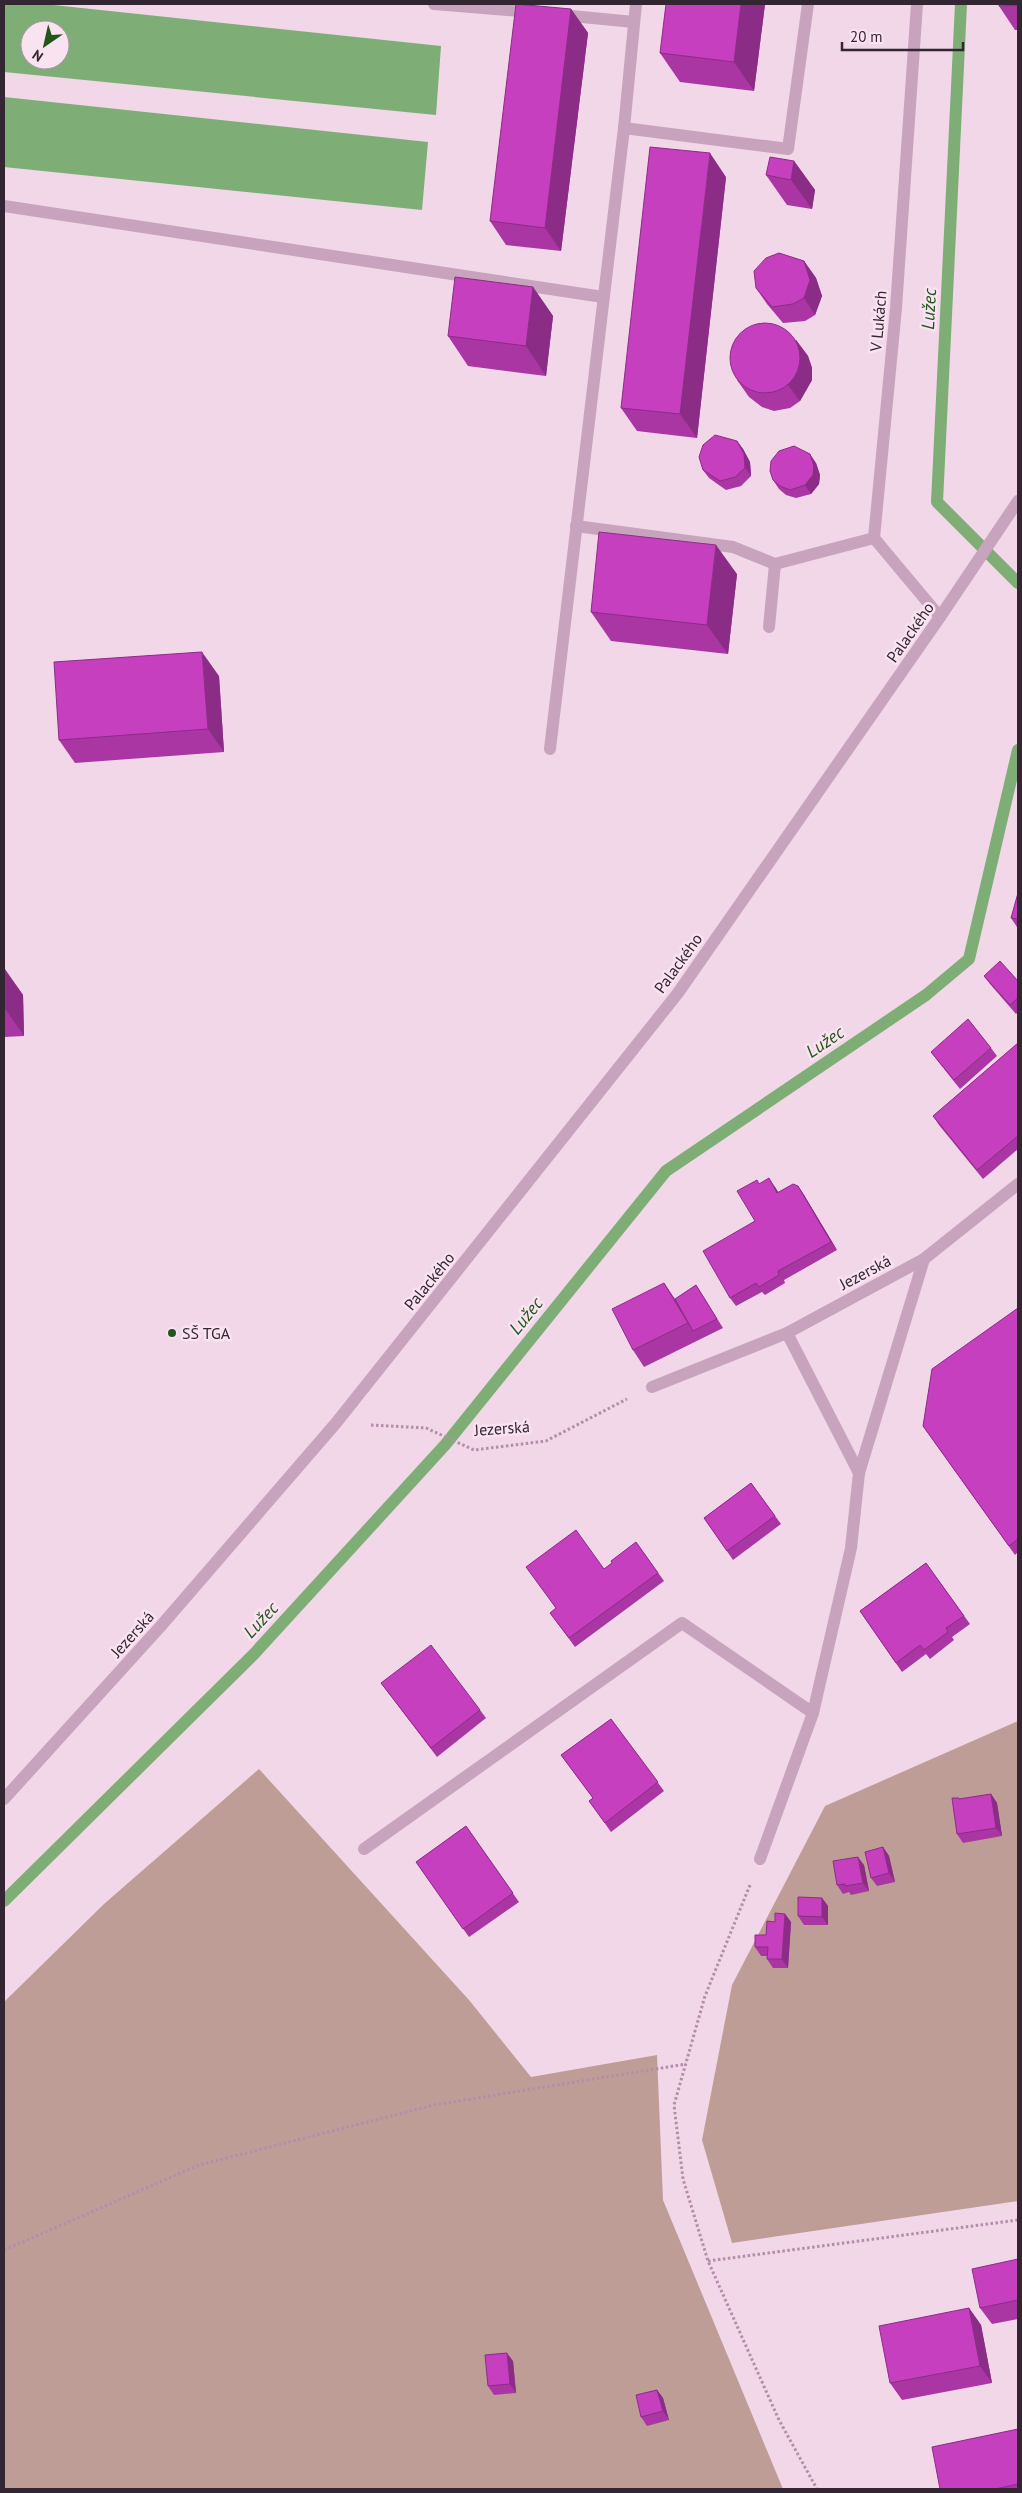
<svg xmlns="http://www.w3.org/2000/svg" width="1022" height="2493" font-family="'PT Sans',sans-serif">
  <style>
    .green { fill: #bf9d97 }
    .water { fill: #7eae76; fill-rule: evenodd }
    .lines { fill: none; stroke-linecap: round; stroke-linejoin: round }
    .stream { stroke: #7eae76; stroke-width: 12 }
    .path { stroke: #b48dab; stroke-width: 3; stroke-dasharray: 2.5 2.5; stroke-linecap: butt }
    .service { stroke: #c8a3be; stroke-width: 12 }
    .minor { stroke: #c8a3be; stroke-width: 12 }
    .tertiary { stroke: #c8a3be; stroke-width: 12 }
    .wall { fill: #aa36a4 }
    .shaded-wall { fill: #8b2c86 }
    .building { fill: #c63fbf; stroke: #8b2c86 }
    .poi-dot { fill: #22551b; stroke: #f9e3f1; stroke-width: 2 }
    .labels { text-anchor: middle; stroke-width: 5; stroke-linejoin: round; paint-order: stroke }
    .street-label { font-size: 16px; fill: #332532; stroke: #f9e3f1 }
    .poi-label { font-size: 16px; fill: #332532; stroke: #f9e3f1; text-anchor: start }
    .water-label { font-size: 18px; font-style: italic; fill: #22551b; stroke: #f9e3f1 }
  </style>
  <rect width="100%" height="100%" fill="#f1d7e8"/>
  <g class="green">
    <path d="M 1018,1721 L 1018,2201 L 732,2243 L 702,2140 L 732,1985 L 825,1806 Z"/>
    <path d="M 259,1769 L 469,2000 L 531,2077 L 657,2055 L 663,2200 L 783,2489 L 4,2489 L 4,2002 L 104,1904 Z"/>
  </g>
  <g class="water">
    <path d="M 4,4 L 44,4 L 441,46 L 436,115 L 4,72 ZM 30,30 L 60,30 L 60,60 L 30,60 Z"/>
    <path d="M 4,97 L 428,142 L 422,210 L 4,167 Z"/>
  </g>
  <g class="lines">
    <g class="stream">
      <path d="M 961,4 L 937,502 L 1018,583"/>
      <path d="M 4,1901 L 254,1654 L 445,1445 L 666,1171 L 926,995 L 969,959 L 1018,750"/>
    </g>
    <g class="path">
      <path d="M 371,1425 L 426,1428 L 474,1450 L 546,1441 L 627,1399"/>
      <path d="M 750,1885 L 705,1996 L 674,2105 L 683,2179 L 708,2261 L 779,2420 L 817,2489"/>
      <path d="M 4,2250 L 199,2165 L 434,2105 L 686,2064"/>
      <path d="M 708,2261 L 1018,2220"/>
    </g>
    <g class="service">
      <path d="M 434,4 L 531,12"/>
      <path d="M 917,4 L 896,308 L 874,538 L 940,617"/>
      <path d="M 561,15 L 634,22"/>
      <path d="M 624,128 L 788,149 L 808,4"/>
      <path d="M 4,206 L 603,297"/>
      <path d="M 576,526 L 733,547 L 775,564"/>
      <path d="M 769,627 L 775,564 L 874,538"/>
      <path d="M 550,749 L 624,128 L 636,4"/>
    </g>
    <g class="minor">
      <path d="M 787,1333 L 859,1473"/>
      <path d="M 652,1387 L 787,1333 L 924,1259 L 1018,1184"/>
      <path d="M 364,1849 L 682,1623 L 813,1713"/>
      <path d="M 760,1859 L 813,1713 L 851,1548 L 859,1473 L 924,1259"/>
    </g>
    <path class="tertiary" d="M 4,1799 L 160,1627 L 336,1423 L 678,993 L 940,617 L 1018,501"/>
  </g>
  <g class="wall">
    <path d="M 765,4 L 754,91 L 680,82 L 660,53 Z"/>
    <path d="M 1018,4 L 1018,30 L 1015,30 L 999,6 Z"/>
    <path d="M 571,9 L 588,33 L 561,251 L 506,245 L 490,221 Z"/>
    <path d="M 794,161 L 815,190 L 812,209 L 787,205 L 766,175 Z"/>
    <path d="M 726,177 L 697,438 L 637,431 L 621,408 Z"/>
    <path d="M 804,261 L 816,278 L 822,296 L 815,315 L 805,321 L 783,323 L 767,304 L 756,288 Z"/>
    <path d="M 533,287 L 553,316 L 546,376 L 468,366 L 448,336 Z"/>
    <path d="M 796,340 L 808,356 L 812,368 L 812,380 L 800,401 L 790,408 L 774,411 L 762,407 L 749,397 L 737,380 Z"/>
    <path d="M 737,441 L 743,449 L 750,462 L 751,476 L 741,486 L 726,490 L 709,478 L 703,470 Z"/>
    <path d="M 816,463 L 820,475 L 819,484 L 811,494 L 796,498 L 786,495 L 779,489 L 773,480 Z"/>
    <path d="M 737,574 L 728,654 L 611,641 L 591,612 Z"/>
    <path d="M 219,676 L 224,752 L 75,763 L 59,740 Z"/>
    <path d="M 1018,893 L 1018,927 L 1017,927 L 1011,918 Z"/>
    <path d="M 4,968 L 23,995 L 24,1036 L 4,1037 Z"/>
    <path d="M 984,976 L 1018,981 L 1018,1012 L 1016,1014 L 990,984 Z"/>
    <path d="M 1018,1043 L 1018,1149 L 983,1179 L 939,1125 L 933,1116 Z"/>
    <path d="M 991,1048 L 997,1056 L 960,1089 L 937,1060 L 931,1052 Z"/>
    <path d="M 759,1184 L 775,1187 L 779,1193 L 798,1186 L 804,1195 L 837,1250 L 784,1280 L 785,1283 L 765,1295 L 762,1292 L 736,1306 L 730,1298 L 755,1221 Z"/>
    <path d="M 664,1283 L 675,1299 L 696,1285 L 723,1328 L 644,1367 L 633,1350 Z"/>
    <path d="M 1018,1308 L 1018,1552 L 1015,1555 L 923,1426 Z"/>
    <path d="M 751,1483 L 781,1524 L 733,1560 L 704,1518 Z"/>
    <path d="M 636,1542 L 664,1581 L 575,1647 L 550,1613 L 612,1563 Z"/>
    <path d="M 926,1563 L 970,1624 L 952,1637 L 954,1640 L 930,1659 L 926,1654 L 902,1672 L 860,1611 Z"/>
    <path d="M 381,1683 L 480,1710 L 486,1718 L 437,1757 Z"/>
    <path d="M 611,1719 L 664,1791 L 611,1832 L 589,1801 L 593,1798 L 561,1755 Z"/>
    <path d="M 991,1794 L 997,1803 L 1002,1836 L 963,1843 L 957,1834 L 960,1799 Z"/>
    <path d="M 466,1826 L 519,1902 L 469,1937 L 416,1862 Z"/>
    <path d="M 883,1847 L 889,1856 L 895,1882 L 877,1886 L 871,1878 Z"/>
    <path d="M 864,1865 L 869,1891 L 851,1895 L 849,1892 L 843,1894 L 837,1885 Z"/>
    <path d="M 822,1898 L 828,1906 L 828,1925 L 804,1925 L 798,1916 Z"/>
    <path d="M 785,1914 L 791,1922 L 788,1968 L 773,1968 L 767,1959 L 767,1956 L 761,1956 L 755,1947 L 766,1935 L 775,1922 Z"/>
    <path d="M 1018,2259 L 1018,2319 L 992,2324 L 980,2308 Z"/>
    <path d="M 969,2308 L 981,2325 L 992,2383 L 902,2400 L 890,2383 Z"/>
    <path d="M 513,2361 L 516,2393 L 494,2395 L 488,2386 Z"/>
    <path d="M 657,2390 L 663,2398 L 669,2420 L 647,2426 L 641,2417 Z"/>
    <path d="M 1018,2429 L 1018,2489 L 940,2489 Z"/>
  </g>
  <g class="shaded-wall">
    <path d="M 741,4 L 765,4 L 754,91 L 734,62 Z"/>
    <path d="M 571,9 L 588,33 L 561,251 L 545,228 Z"/>
    <path d="M 710,153 L 726,177 L 697,438 L 680,414 Z"/>
    <path d="M 794,161 L 815,190 L 812,209 L 791,180 Z"/>
    <path d="M 804,261 L 816,278 L 822,296 L 815,315 L 804,298 Z"/>
    <path d="M 533,287 L 553,316 L 546,376 L 526,346 Z"/>
    <path d="M 796,340 L 808,356 L 812,368 L 812,380 L 800,401 L 788,385 Z"/>
    <path d="M 737,441 L 743,449 L 750,462 L 751,476 L 745,468 Z"/>
    <path d="M 810,454 L 816,463 L 820,475 L 819,484 L 811,494 L 805,485 Z"/>
    <path d="M 716,545 L 737,574 L 728,654 L 707,625 Z"/>
    <path d="M 202,652 L 219,676 L 224,752 L 208,729 Z"/>
    <path d="M 4,968 L 23,995 L 24,1036 L 4,1007 Z"/>
    <path d="M 769,1178 L 775,1187 L 783,1202 L 777,1193 Z"/>
    <path d="M 798,1186 L 804,1195 L 837,1250 L 831,1242 Z"/>
    <path d="M 664,1283 L 675,1300 L 693,1331 L 688,1323 Z"/>
    <path d="M 991,1794 L 997,1803 L 1002,1836 L 996,1828 Z"/>
    <path d="M 883,1847 L 889,1856 L 895,1882 L 889,1873 Z"/>
    <path d="M 858,1857 L 864,1865 L 869,1891 L 863,1883 Z"/>
    <path d="M 822,1898 L 828,1906 L 828,1925 L 822,1917 Z"/>
    <path d="M 785,1914 L 791,1922 L 788,1968 L 782,1959 Z"/>
    <path d="M 969,2308 L 981,2325 L 992,2383 L 980,2366 Z"/>
    <path d="M 507,2353 L 513,2361 L 516,2393 L 510,2384 Z"/>
    <path d="M 657,2390 L 663,2398 L 669,2420 L 663,2411 Z"/>
  </g>
  <g class="building">
    <path d="M 516,4 L 571,9 L 545,228 L 490,221 Z"/>
    <path d="M 666,4 L 741,4 L 734,62 L 660,53 Z"/>
    <path d="M 999,4 L 1018,4 L 1018,5 L 999,6 Z"/>
    <path d="M 650,147 L 710,153 L 680,414 L 621,408 Z"/>
    <path d="M 770,157 L 794,161 L 791,180 L 766,175 Z"/>
    <path d="M 779,253 L 804,261 L 810,280 L 804,298 L 793,304 L 772,307 L 756,288 L 754,271 L 766,258 Z"/>
    <path d="M 455,277 L 533,287 L 526,346 L 448,336 Z"/>
    <circle cx="765" cy="358" r="35"/>
    <path d="M 715,435 L 737,441 L 744,454 L 745,468 L 735,477 L 720,481 L 703,470 L 699,457 L 703,445 Z"/>
    <path d="M 794,446 L 810,454 L 814,466 L 813,475 L 805,485 L 790,490 L 780,486 L 773,480 L 770,471 L 771,461 L 779,451 Z"/>
    <path d="M 599,532 L 716,545 L 707,625 L 591,612 Z"/>
    <path d="M 202,652 L 208,729 L 59,740 L 54,662 Z"/>
    <path d="M 1018,893 L 1018,919 L 1011,918 Z"/>
    <path d="M 1000,961 L 1018,981 L 1018,998 L 1010,1005 L 984,976 Z"/>
    <path d="M 968,1019 L 991,1048 L 954,1080 L 931,1052 Z"/>
    <path d="M 1018,1043 L 1018,1136 L 977,1170 L 933,1116 Z"/>
    <path d="M 769,1178 L 777,1193 L 793,1184 L 798,1186 L 831,1242 L 778,1271 L 779,1275 L 759,1287 L 756,1283 L 730,1298 L 703,1251 L 755,1221 L 737,1191 L 757,1180 L 759,1184 Z"/>
    <path d="M 664,1283 L 688,1323 L 633,1350 L 612,1309 Z"/>
    <path d="M 696,1285 L 717,1319 L 693,1331 L 675,1299 Z"/>
    <path d="M 1018,1308 L 1018,1539 L 1009,1546 L 923,1426 L 932,1369 Z"/>
    <path d="M 751,1483 L 775,1516 L 727,1551 L 704,1518 Z"/>
    <path d="M 576,1530 L 604,1569 L 612,1563 L 611,1561 L 636,1542 L 658,1573 L 569,1638 L 550,1613 L 556,1608 L 526,1567 Z"/>
    <path d="M 926,1563 L 964,1616 L 946,1628 L 948,1632 L 924,1650 L 920,1645 L 896,1663 L 860,1611 Z"/>
    <path d="M 431,1645 L 480,1710 L 431,1748 L 381,1683 Z"/>
    <path d="M 611,1719 L 658,1782 L 605,1823 L 589,1801 L 593,1798 L 561,1755 Z"/>
    <path d="M 991,1794 L 996,1828 L 957,1834 L 952,1798 L 959,1798 L 959,1799 Z"/>
    <path d="M 466,1826 L 513,1893 L 463,1929 L 416,1862 Z"/>
    <path d="M 883,1847 L 889,1873 L 871,1878 L 865,1852 Z"/>
    <path d="M 858,1857 L 863,1883 L 845,1886 L 845,1884 L 837,1885 L 833,1861 Z"/>
    <path d="M 798,1897 L 822,1898 L 822,1917 L 798,1916 Z"/>
    <path d="M 775,1913 L 785,1914 L 782,1959 L 767,1959 L 768,1947 L 755,1947 L 755,1935 L 766,1935 L 767,1921 L 775,1922 Z"/>
    <path d="M 1018,2259 L 1018,2300 L 980,2308 L 972,2269 Z"/>
    <path d="M 969,2308 L 980,2366 L 890,2383 L 879,2326 Z"/>
    <path d="M 507,2353 L 510,2384 L 488,2386 L 485,2355 Z"/>
    <path d="M 657,2390 L 663,2411 L 641,2417 L 636,2395 Z"/>
    <path d="M 1018,2429 L 1018,2484 L 995,2489 L 940,2489 L 932,2447 Z"/>
  </g>
  <circle class="poi-dot" cx="172" cy="1333" r="5"/>
  <g class="labels">
    <g class="street-label">
      <text transform="translate(878 321) rotate(-85)" y="6">V Lukách</text>
      <text transform="translate(910 632) rotate(-55)" y="6">Palackého</text>
      <text transform="translate(678 963) rotate(-54)" y="6">Palackého</text>
      <text transform="translate(865 1272) rotate(-28)" y="6">Jezerská</text>
      <text transform="translate(429 1281) rotate(-51)" y="6">Palackého</text>
      <text transform="translate(502 1428) rotate(-4)" y="6">Jezerská</text>
      <text transform="translate(132 1634) rotate(-48)" y="6">Jezerská</text>
    </g>
    <g class="poi-label">
      <text x="182" y="1339">SŠ TGA</text>
    </g>
    <g class="water-label">
      <text transform="translate(929 309) rotate(-87)" y="6">Lužec</text>
      <text transform="translate(825 1042) rotate(-34)" y="6">Lužec</text>
      <text transform="translate(526 1316) rotate(-51)" y="6">Lužec</text>
      <text transform="translate(261 1620) rotate(-47)" y="6">Lužec</text>
    </g>
  </g>
  <rect width="1022" height="2493" fill="none" stroke="#332532" stroke-width="10"/>
  <g transform="translate(45 45) rotate(214)"><circle r="24" fill="#f9e3f1" stroke="#aa97a5"/>
  <path d="M0-4L9 19L0 12L-9 19Z" fill="#22551b"/>
  <text y="-8" font-size="14" font-weight="bold" text-anchor="middle" fill="#332532">N</text>
  </g>
  <path d="M842 42v8h121v-8" fill="none" stroke="#332532" stroke-width="2.5"/>
  <text x="850" y="42" font-size="15" fill="#332532" stroke="#f9e3f1" stroke-width="4" paint-order="stroke">20 m</text>
</svg>
